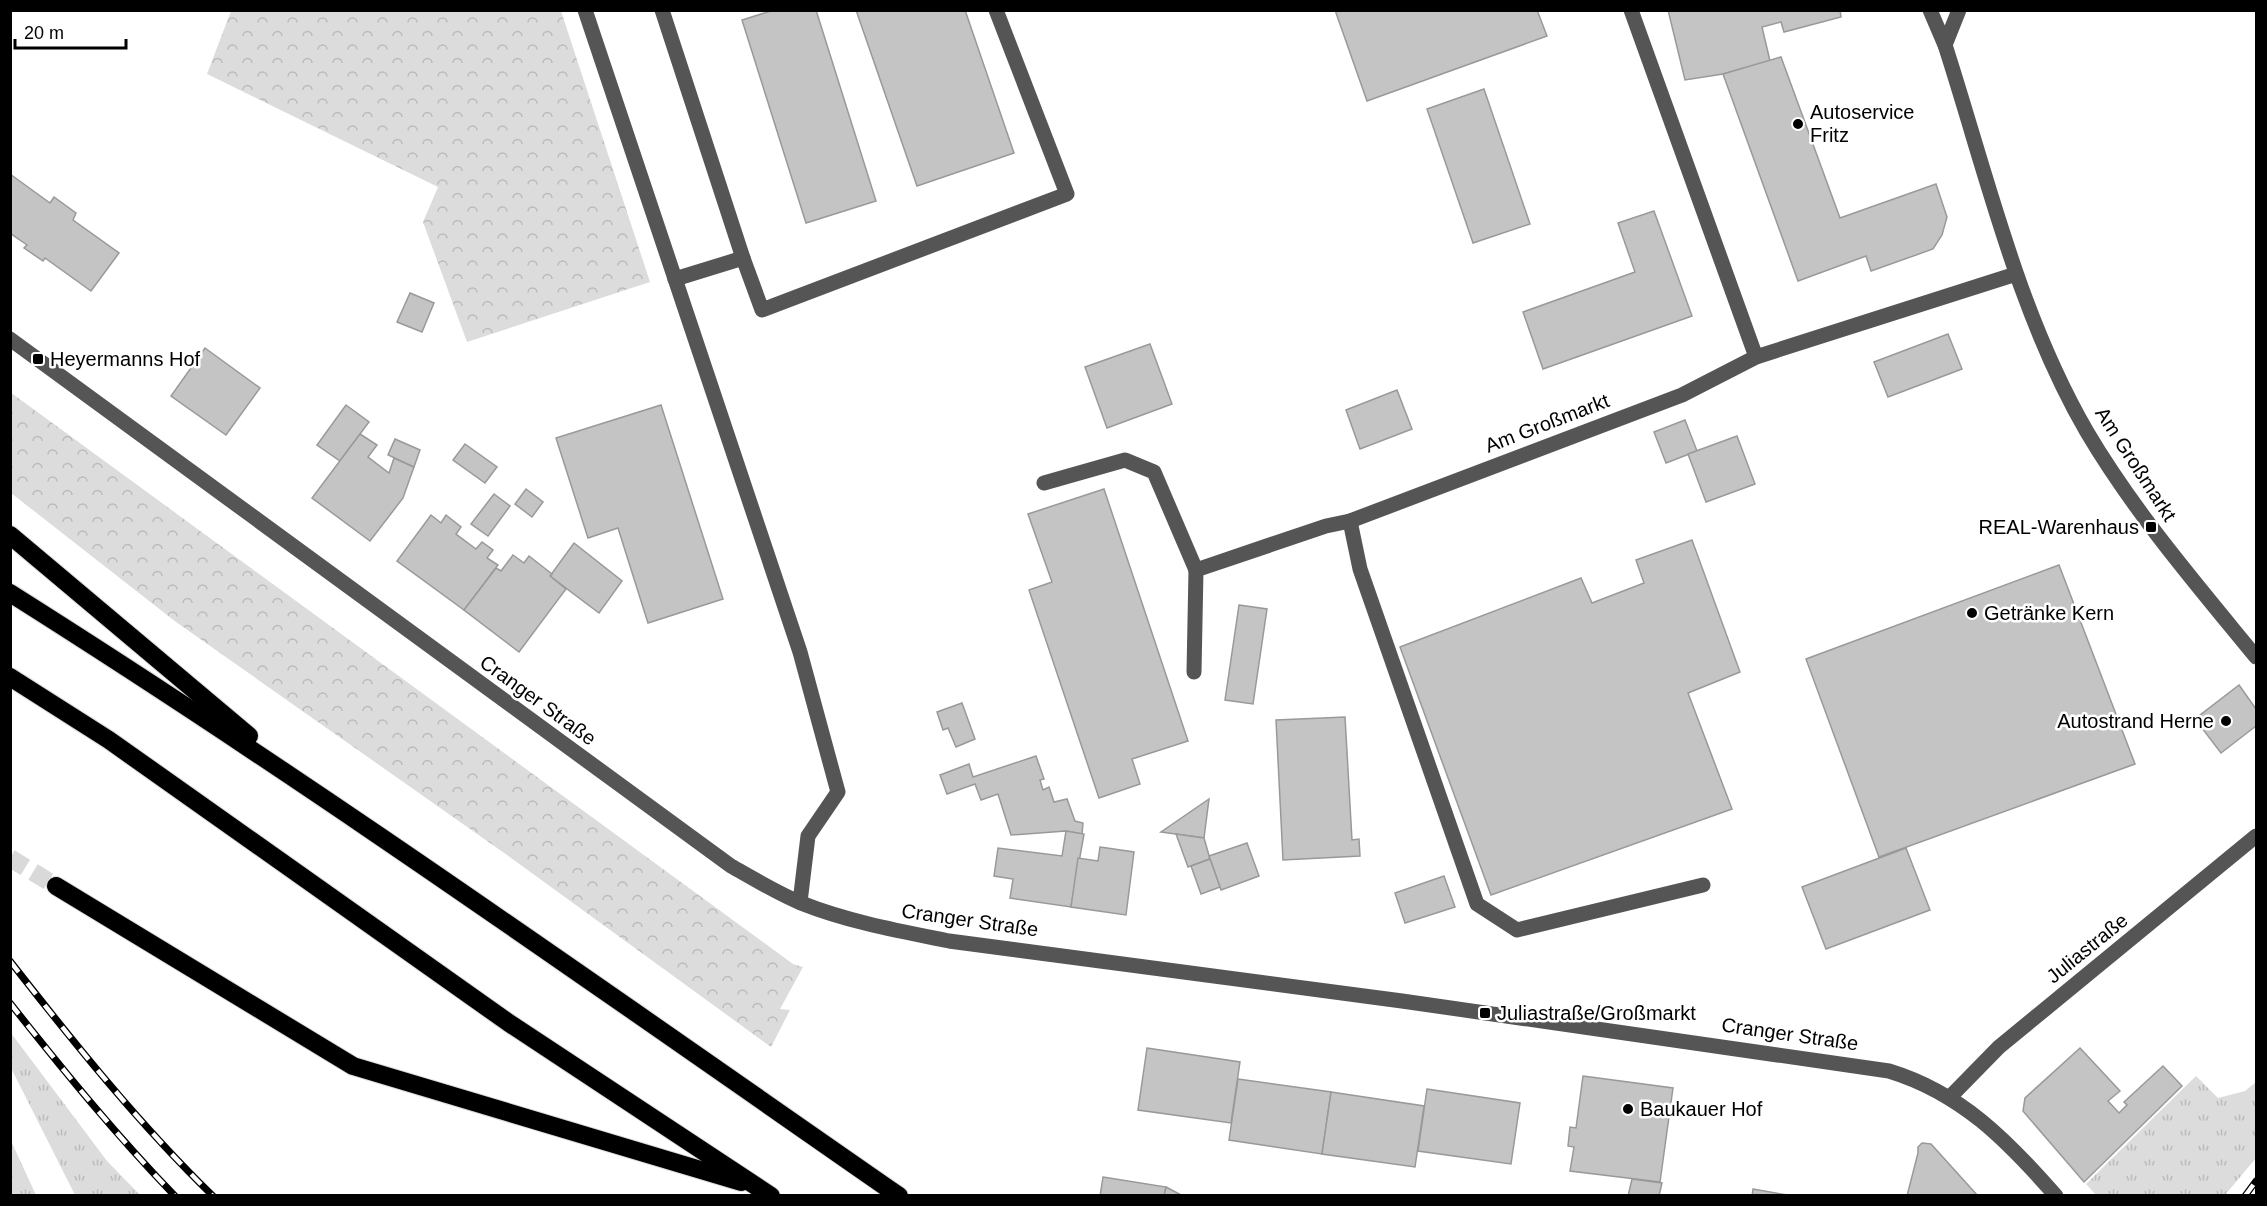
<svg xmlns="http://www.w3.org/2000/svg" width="2267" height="1206" font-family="Helvetica,sans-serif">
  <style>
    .grass { fill: url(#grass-tufts) }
    .forest { fill: url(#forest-crowns) }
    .building { fill: #c4c4c4; stroke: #999; stroke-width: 1.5 }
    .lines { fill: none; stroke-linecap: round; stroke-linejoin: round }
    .highway-tunnel { stroke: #d9d9d9; stroke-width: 18; stroke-dasharray: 18 9; stroke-linecap: butt }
    .highway-casing { stroke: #dbdbdb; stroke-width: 20 }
    .minor { stroke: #555; stroke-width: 15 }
    .highway { stroke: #000; stroke-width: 18 }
    .rail-casing { stroke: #000; stroke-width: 7 }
    .rail { stroke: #fff; stroke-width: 4.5; stroke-dasharray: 14; stroke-linecap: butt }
    .poi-dot { fill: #000; stroke: #fff; stroke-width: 2 }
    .labels { text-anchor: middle; stroke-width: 5; stroke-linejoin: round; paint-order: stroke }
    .poi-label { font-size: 20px; fill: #000; stroke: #fff; text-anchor: start }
    .street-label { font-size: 20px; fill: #000; stroke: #fff }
  </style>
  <defs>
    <pattern id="grass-tufts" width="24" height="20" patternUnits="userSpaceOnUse" patternTransform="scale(1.5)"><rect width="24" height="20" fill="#dcdcdc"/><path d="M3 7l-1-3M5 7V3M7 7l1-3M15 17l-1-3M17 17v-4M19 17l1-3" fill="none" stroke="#bbb"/></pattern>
    <pattern id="forest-crowns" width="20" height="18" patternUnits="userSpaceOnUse" patternTransform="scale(1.5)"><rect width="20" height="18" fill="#dcdcdc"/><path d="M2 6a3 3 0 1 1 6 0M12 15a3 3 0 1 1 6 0" fill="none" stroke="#bbb"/></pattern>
  </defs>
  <rect width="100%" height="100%" fill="#fff"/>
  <g class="grass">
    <path d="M 11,1033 L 107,1161 L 140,1195 L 75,1195 L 11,1068 Z"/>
    <path d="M 2196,1076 L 2218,1098 L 2245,1091 L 2256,1082 L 2256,1158 L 2225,1195 L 2096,1195 L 2086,1184 Z"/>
    <path d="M 11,1141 L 36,1195 L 11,1195 Z"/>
  </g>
  <g class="forest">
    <path d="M 231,11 L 561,11 L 650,282 L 467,342 L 423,222 L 438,187 L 207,74 Z"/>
    <path d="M 10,392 L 793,964 L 803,967 L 780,1009 L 790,1010 L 771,1047 L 507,855 L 176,622 L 11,493 Z"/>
  </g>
  <g class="building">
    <path d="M 774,10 L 816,10 L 876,201 L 806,223 L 742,20 Z"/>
    <path d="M 856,10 L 965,10 L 1014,153 L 917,186 Z"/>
    <path d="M 1335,10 L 1537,10 L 1547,36 L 1367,101 Z"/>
    <path d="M 1668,10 L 1840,10 L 1841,17 L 1784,32 L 1781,22 L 1762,27 L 1770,61 L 1723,74 L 1685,80 Z"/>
    <path d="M 1781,57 L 1840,218 L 1936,184 L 1947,217 L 1942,235 L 1933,249 L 1871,271 L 1866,256 L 1798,281 L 1723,74 Z"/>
    <path d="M 1484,89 L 1530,224 L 1473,243 L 1427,109 Z"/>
    <path d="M 10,174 L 50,203 L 54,197 L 76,213 L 73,220 L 119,253 L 91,291 L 45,258 L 43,261 L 24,248 L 27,245 L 10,233 Z"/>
    <path d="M 1654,211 L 1692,316 L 1543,369 L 1523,312 L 1635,272 L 1618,223 Z"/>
    <path d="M 410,293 L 434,303 L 422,332 L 397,322 Z"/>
    <path d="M 1948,334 L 1962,369 L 1888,397 L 1874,362 Z"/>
    <path d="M 1150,344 L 1172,404 L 1107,428 L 1085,367 Z"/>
    <path d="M 205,348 L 260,388 L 226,435 L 171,396 Z"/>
    <path d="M 1397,390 L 1412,429 L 1360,449 L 1346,410 Z"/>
    <path d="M 346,405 L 369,422 L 340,461 L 317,445 Z"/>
    <path d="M 661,405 L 723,599 L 648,623 L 618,528 L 588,538 L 556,438 Z"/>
    <path d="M 1685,420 L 1697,451 L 1666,463 L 1654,432 Z"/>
    <path d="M 360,434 L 377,445 L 368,457 L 389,473 L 394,458 L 414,467 L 403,498 L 370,541 L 312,498 Z"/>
    <path d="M 1737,436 L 1755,484 L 1706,502 L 1688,454 Z"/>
    <path d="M 395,439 L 420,450 L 414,467 L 388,455 Z"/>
    <path d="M 465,444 L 497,467 L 485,483 L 453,460 Z"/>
    <path d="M 526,489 L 543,502 L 532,517 L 515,504 Z"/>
    <path d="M 1104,489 L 1188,741 L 1132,759 L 1140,784 L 1099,798 L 1029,590 L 1052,582 L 1028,514 Z"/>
    <path d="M 494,494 L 510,506 L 488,536 L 471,524 Z"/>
    <path d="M 431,515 L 441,523 L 446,515 L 461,527 L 456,534 L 476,549 L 482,542 L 493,550 L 487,558 L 498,565 L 464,610 L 397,561 Z"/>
    <path d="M 1692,540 L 1740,672 L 1688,693 L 1732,809 L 1491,895 L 1400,647 L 1581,578 L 1592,603 L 1644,583 L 1636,560 Z"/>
    <path d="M 574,543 L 622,581 L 599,613 L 550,576 Z"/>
    <path d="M 513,555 L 524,563 L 529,556 L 552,574 L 550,576 L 566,589 L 519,652 L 464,610 L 496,568 L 501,571 Z"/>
    <path d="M 2059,565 L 2135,764 L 1879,857 L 1806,659 Z"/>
    <path d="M 1239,605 L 1267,609 L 1253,704 L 1225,700 Z"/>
    <path d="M 2239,685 L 2256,709 L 2256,726 L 2221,753 L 2195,719 Z"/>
    <path d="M 962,703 L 975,739 L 956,747 L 948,728 L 943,730 L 937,712 Z"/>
    <path d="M 1345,717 L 1352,840 L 1359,839 L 1360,856 L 1283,860 L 1276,720 Z"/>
    <path d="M 1036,756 L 1044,779 L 1040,780 L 1043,790 L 1049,787 L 1054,802 L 1067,799 L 1075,821 L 1083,823 L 1082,834 L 1066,831 L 1011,835 L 998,794 L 981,800 L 975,784 L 947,794 L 940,775 L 969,764 L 973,777 Z"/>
    <path d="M 1209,799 L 1204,838 L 1161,832 Z"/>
    <path d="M 1066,831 L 1084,834 L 1071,907 L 1010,898 L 1013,879 L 994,876 L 998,848 L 1062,856 Z"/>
    <path d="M 1176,834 L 1204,838 L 1210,859 L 1188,867 Z"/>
    <path d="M 1247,843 L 1259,876 L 1221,890 L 1209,856 Z"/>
    <path d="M 1100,847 L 1134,852 L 1126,915 L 1071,907 L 1078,858 L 1098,861 Z"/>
    <path d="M 1906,848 L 1930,910 L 1826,949 L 1802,887 Z"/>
    <path d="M 1210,859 L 1220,887 L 1201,894 L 1191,866 Z"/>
    <path d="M 1444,876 L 1455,907 L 1405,923 L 1395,893 Z"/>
    <path d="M 1147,1048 L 1240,1062 L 1231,1123 L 1138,1110 Z"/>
    <path d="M 2080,1048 L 2120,1091 L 2108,1101 L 2119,1113 L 2127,1105 L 2124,1102 L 2163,1066 L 2182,1086 L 2084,1182 L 2023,1111 L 2025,1098 Z"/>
    <path d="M 1583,1076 L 1673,1088 L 1660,1182 L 1570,1171 L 1574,1147 L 1568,1146 L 1570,1127 L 1576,1128 Z"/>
    <path d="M 1238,1079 L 1331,1092 L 1322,1154 L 1229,1140 Z"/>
    <path d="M 1427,1089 L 1520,1103 L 1511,1164 L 1418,1151 Z"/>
    <path d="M 1331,1092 L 1424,1106 L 1415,1167 L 1322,1154 Z"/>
    <path d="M 1922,1143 L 1931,1144 L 1978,1196 L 1907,1196 L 1918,1153 L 1918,1147 Z"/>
    <path d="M 1103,1177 L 1166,1187 L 1164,1196 L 1100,1196 Z"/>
    <path d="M 1632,1179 L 1662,1183 L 1659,1196 L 1628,1196 Z"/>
    <path d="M 1166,1187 L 1183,1196 L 1164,1196 Z"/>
    <path d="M 1753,1189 L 1787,1195 L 1787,1196 L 1752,1196 Z"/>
  </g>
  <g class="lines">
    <path class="highway-tunnel" d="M 10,858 L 56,886"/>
    <defs>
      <g id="highway">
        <path d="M 10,535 L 249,736"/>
        <path d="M 10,593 C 313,784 605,992 899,1196"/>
        <path d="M 10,677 L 109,740 L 509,1023 L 771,1196"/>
        <path d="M 56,886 L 353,1066 L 741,1182"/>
      </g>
    </defs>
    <use href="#highway" class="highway-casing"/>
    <g class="minor">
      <path d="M 585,10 L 800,652 L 838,792 L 808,836 L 800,902"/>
      <path d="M 662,10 L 743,258"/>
      <path d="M 1631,10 L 1756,357"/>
      <path d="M 1930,10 L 1945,45 C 1987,175 2018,313 2087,432 C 2135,513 2197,585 2256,657"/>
      <path d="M 1945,45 L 1959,10"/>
      <path d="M 675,279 L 743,258 L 762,310 L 1067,194 L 996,10"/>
      <path d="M 10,339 L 731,866 C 754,879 777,893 801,903 C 849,922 899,931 949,941 L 1402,1001 L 1889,1071 C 1961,1093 2007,1140 2056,1196"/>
      <path d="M 1044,483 L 1125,460 L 1154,472 L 1196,570"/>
      <path d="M 1350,521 L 1360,569 L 1477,904 L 1517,930 L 1703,885"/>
      <path d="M 1194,672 L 1196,570 L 1326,526 L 1350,521 L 1682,395 L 1756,357 L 2016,274"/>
      <path d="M 1949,1098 L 1999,1047 L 2256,836"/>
    </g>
    <use href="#highway" class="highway"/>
    <defs>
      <g id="rail">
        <path d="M 10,961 C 74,1043 139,1124 213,1196"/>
        <path d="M 10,1003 C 63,1070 116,1135 175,1196"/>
        <path d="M 2245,1196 L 2256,1181"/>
      </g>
    </defs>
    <use href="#rail" class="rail-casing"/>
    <use href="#rail" class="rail"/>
  </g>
  <g class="poi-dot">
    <circle cx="1798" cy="124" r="6"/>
    <rect x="32" y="353" width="12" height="12" rx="3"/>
    <rect x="2145" y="521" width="12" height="12" rx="3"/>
    <circle cx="1972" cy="613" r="6"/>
    <circle cx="2226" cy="721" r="6"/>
    <rect x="1479" y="1007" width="12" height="12" rx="3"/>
    <circle cx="1628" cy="1109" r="6"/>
  </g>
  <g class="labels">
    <g class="poi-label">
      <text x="1810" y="119">Autoservice<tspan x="1810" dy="23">Fritz</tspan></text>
      <text x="50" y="366">Heyermanns Hof</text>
      <text x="2139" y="534" text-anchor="end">REAL-Warenhaus</text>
      <text x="1984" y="620">Getränke Kern</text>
      <text x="2214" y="728" text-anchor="end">Autostrand Herne</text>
      <text x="1497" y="1020">Juliastraße/Großmarkt</text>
      <text x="1640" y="1116">Baukauer Hof</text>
    </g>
    <g class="street-label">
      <text transform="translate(1547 423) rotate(-21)" y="7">Am Großmarkt</text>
      <text transform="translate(2136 464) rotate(57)" y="7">Am Großmarkt</text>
      <text transform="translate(538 700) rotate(36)" y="7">Cranger Straße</text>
      <text transform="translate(970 920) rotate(8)" y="7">Cranger Straße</text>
      <text transform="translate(2087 948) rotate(-39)" y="7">Juliastraße</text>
      <text transform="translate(1790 1034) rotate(8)" y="7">Cranger Straße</text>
    </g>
  </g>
  <rect width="2267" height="1206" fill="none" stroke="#000000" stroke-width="24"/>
  <path d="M15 39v9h111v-9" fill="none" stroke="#000000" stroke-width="3"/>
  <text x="24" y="39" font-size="18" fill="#000000" stroke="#ffffff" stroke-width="4.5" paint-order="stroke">20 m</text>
</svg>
